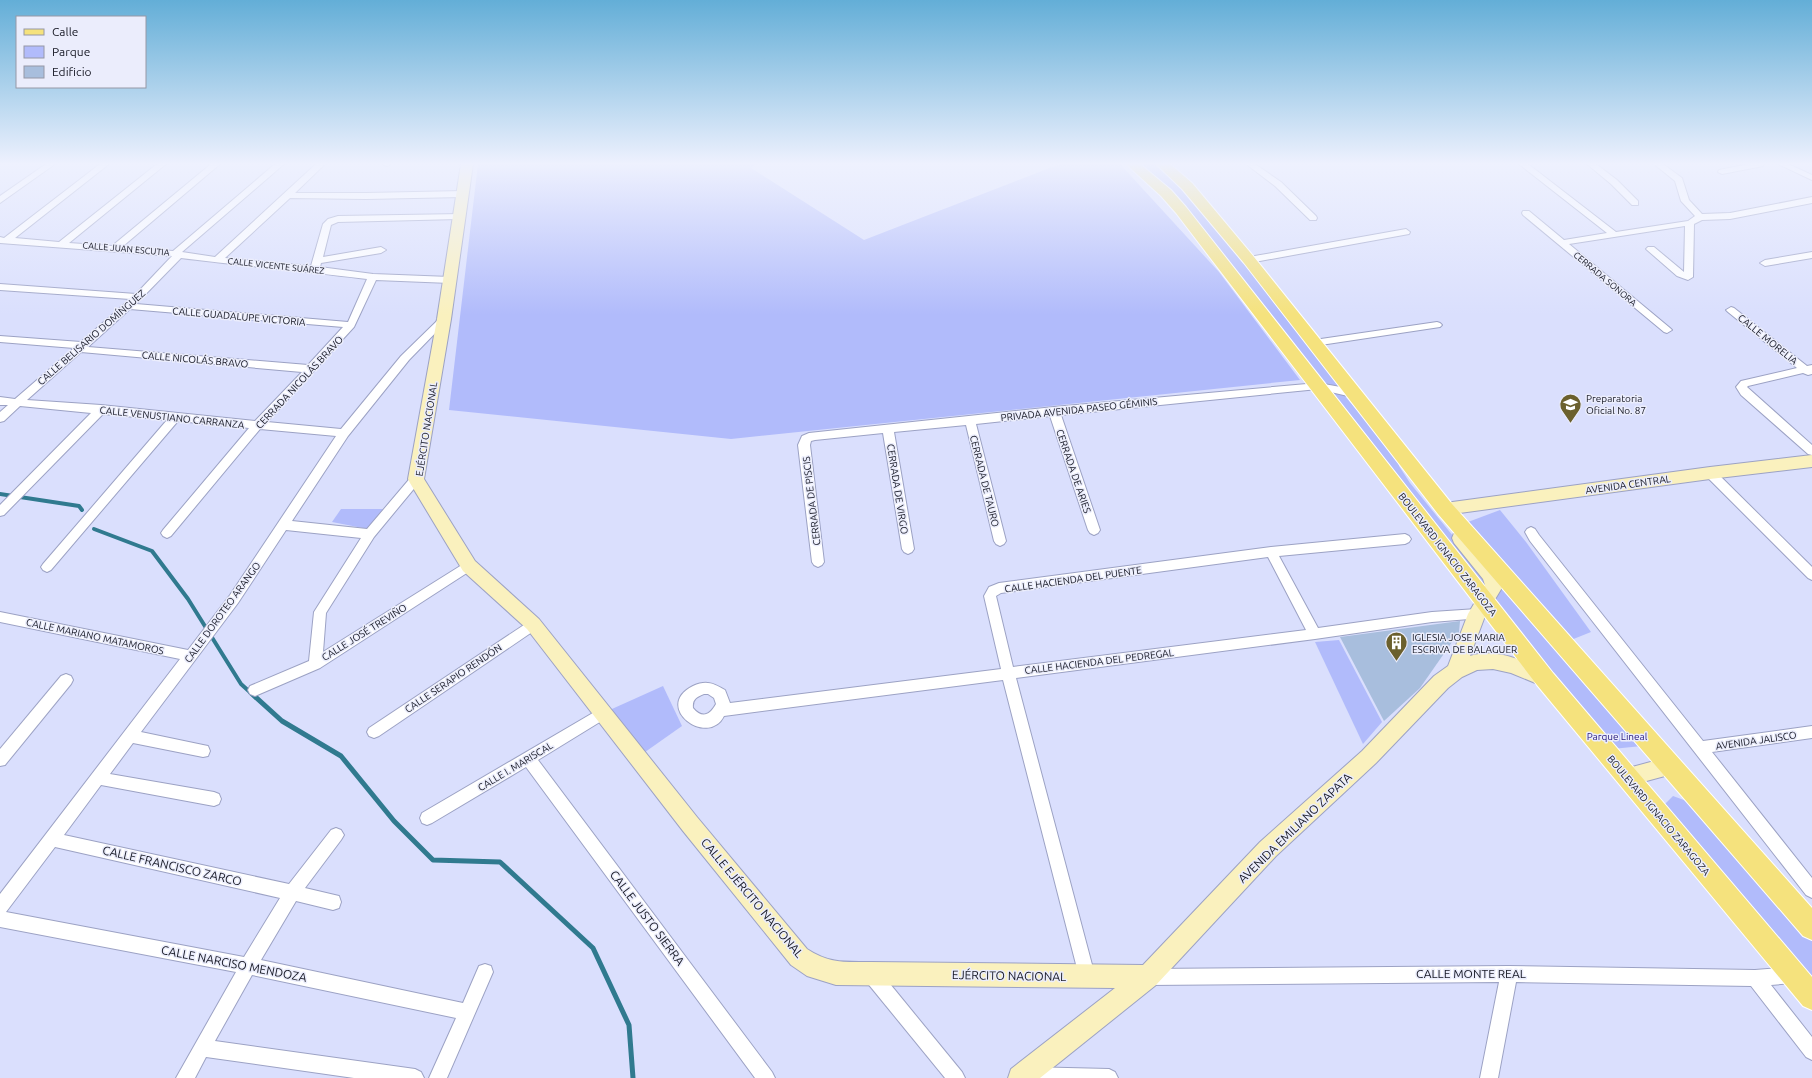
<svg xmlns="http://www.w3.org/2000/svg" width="1812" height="1078" font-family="Ubuntu,sans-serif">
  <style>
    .green { fill: #b1bbfb }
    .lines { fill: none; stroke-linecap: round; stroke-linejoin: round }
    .stream-far1 { stroke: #307a8f; stroke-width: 4 }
    .stream { stroke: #307a8f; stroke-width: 5 }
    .building { fill: #a8bedd }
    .street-casing { stroke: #9ca2c4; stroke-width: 2 }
    .secondary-casing { stroke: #9ca2c4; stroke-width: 2 }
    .primary-casing { stroke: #fff; stroke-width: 2 }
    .street { fill: #fff; fill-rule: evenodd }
    .secondary { fill: #faf1be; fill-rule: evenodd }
    .primary { fill: #f5e27d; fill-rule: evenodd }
    .labels { text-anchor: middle; stroke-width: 3; stroke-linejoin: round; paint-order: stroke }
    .far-street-label { font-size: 9px; fill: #161824; stroke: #ebedfc }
    .street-label { font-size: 10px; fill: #161824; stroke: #ebedfc }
    .poi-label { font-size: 10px; fill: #161824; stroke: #ebedfc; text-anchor: start }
    .park-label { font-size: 10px; fill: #23157b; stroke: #ebedfc }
    .near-street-label { font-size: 12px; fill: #161824; stroke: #ebedfc }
  </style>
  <rect width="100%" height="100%" fill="#dadffd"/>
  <g class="green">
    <path d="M 478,164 L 758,164 L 751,168 L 864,240 L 1060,164 L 1120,164 L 1219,272 L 1300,380 L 731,439 L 449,410 Z"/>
    <path d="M 1134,164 L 1157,164 L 1176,181 L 1235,250 L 1272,300 L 1340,386 L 1319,384 L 1162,187 Z"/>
    <path d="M 1325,391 L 1344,395 L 1397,457 L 1399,466 L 1410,483 L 1483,573 L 1488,586 L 1480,592 Z"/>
    <path d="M 341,509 L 383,509 L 368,529 L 332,522 Z"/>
    <path d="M 1500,510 L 1526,542 L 1591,632 L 1571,640 L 1468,522 Z"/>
    <path d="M 1503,585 L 1642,746 L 1612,749 L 1493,604 Z"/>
    <path d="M 1339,640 L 1382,722 L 1363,744 L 1315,642 Z"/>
    <path d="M 663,686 L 682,726 L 638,757 L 603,713 Z"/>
    <path d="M 1673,796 L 1692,803 L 1812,938 L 1812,980 L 1664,814 L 1665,804 Z"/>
  </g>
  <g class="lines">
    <g class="stream-far1">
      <path d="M 0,494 L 79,506 L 82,510"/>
      <path d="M 94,529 L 152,551 L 188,599 L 241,684 L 252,694"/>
    </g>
    <path class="stream" d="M 251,693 L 282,721 L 341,756 L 394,821 L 433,860 L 500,862 L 593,948 L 629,1025 L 633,1078"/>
  </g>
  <path class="building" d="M 1460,621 L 1459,632 L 1420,688 L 1384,721 L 1340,637 Z"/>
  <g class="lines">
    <defs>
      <g id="street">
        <path d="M 46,164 L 55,164 L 0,203 L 0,196 Z"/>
        <path d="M 100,164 L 109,164 L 15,238 L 59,242 L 157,164 L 166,164 L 69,243 L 112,246 L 211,164 L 220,164 L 122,247 L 173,251 L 275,164 L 284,164 L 182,252 L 215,257 L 316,164 L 325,164 L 295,193 L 366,193 L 463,191 L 467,194 L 463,197 L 366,199 L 290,198 L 225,258 L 311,266 L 323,224 L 328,219 L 338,216 L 462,214 L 463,216 L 462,218 L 459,219 L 338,222 L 331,225 L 323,257 L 381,247 L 386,250 L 381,253 L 321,263 L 320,267 L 373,274 L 450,277 L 455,280 L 450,283 L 376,280 L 354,327 L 267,422 L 341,429 L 401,356 L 441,317 L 447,317 L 449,319 L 447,321 L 409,360 L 348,436 L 292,521 L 367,529 L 412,476 L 420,476 L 422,479 L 374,537 L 326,613 L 323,652 L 465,563 L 469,561 L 473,563 L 475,566 L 473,569 L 320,668 L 255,696 L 250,694 L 248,690 L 250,686 L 309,661 L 314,612 L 361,538 L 286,530 L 238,603 L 141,732 L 203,745 L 208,746 L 210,751 L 208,756 L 203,757 L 133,743 L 110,774 L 214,792 L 219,794 L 221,799 L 219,804 L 214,806 L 101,785 L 64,835 L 289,884 L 331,830 L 336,828 L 341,830 L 344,835 L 341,840 L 305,888 L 339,896 L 341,902 L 339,908 L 333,910 L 296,901 L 261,960 L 463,1003 L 479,966 L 485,964 L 491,966 L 493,972 L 447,1078 L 429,1078 L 456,1018 L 252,975 L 215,1041 L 415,1069 L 421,1072 L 424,1078 L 354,1078 L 206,1057 L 195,1078 L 176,1078 L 236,972 L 0,927 L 0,894 L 180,659 L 0,622 L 0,612 L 188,650 L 230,595 L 336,436 L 260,429 L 171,536 L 167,538 L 163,536 L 161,533 L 163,530 L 249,428 L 178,421 L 51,570 L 47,572 L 43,570 L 41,567 L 43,564 L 167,420 L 103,414 L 4,515 L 0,516 L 0,505 L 91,413 L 20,406 L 4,421 L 0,422 L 0,412 L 8,405 L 0,405 L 0,397 L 15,399 L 74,348 L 0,342 L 0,336 L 81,342 L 130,299 L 0,290 L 0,284 L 136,294 L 172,256 L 0,243 L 0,237 L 4,238 ZM 181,258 C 243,266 305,271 367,279 L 348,322 L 136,304 ZM 130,309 L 343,327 L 308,365 L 88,347 ZM 81,352 L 302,372 L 255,421 L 101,405 L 27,400 ZM 55,847 L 280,898 L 244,957 L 6,912 Z"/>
        <path d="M 382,164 L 391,164 L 387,166 Z"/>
        <path d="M 1246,164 L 1255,164 L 1281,182 L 1316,216 L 1317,218 L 1316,220 L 1310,220 L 1275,186 Z"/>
        <path d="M 1519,164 L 1528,164 L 1616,232 L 1688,221 L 1695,216 L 1681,201 L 1675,181 L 1654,164 L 1663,164 L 1682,178 L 1689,200 L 1702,214 L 1730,213 L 1812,197 L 1812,203 L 1730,219 L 1702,220 L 1694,224 L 1693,277 L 1688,280 L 1677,276 L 1646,249 L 1648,247 L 1654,247 L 1684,272 L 1685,226 L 1569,244 L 1670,328 L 1672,330 L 1667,333 L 1664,332 L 1523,215 L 1522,213 L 1523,211 L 1529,211 L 1564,240 L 1607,233 Z"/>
        <path d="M 1587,164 L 1596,164 L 1617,180 L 1638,201 L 1638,205 L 1632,205 L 1611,184 Z"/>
        <path d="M 1749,164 L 1764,164 L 1763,166 L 1722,174 L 1718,172 L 1719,170 Z"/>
        <path d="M 1778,164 L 1788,164 L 1812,175 L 1812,180 Z"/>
        <path d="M 1406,229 L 1410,232 L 1409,234 L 1249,263 L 1244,260 L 1249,257 Z"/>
        <path d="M 1812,252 L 1812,258 L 1765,266 L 1760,263 L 1765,260 Z"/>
        <path d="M 1731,307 L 1734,308 L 1807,366 L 1812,365 L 1812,374 L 1808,375 L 1803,373 L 1748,386 L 1747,387 L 1812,445 L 1812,455 L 1808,454 L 1741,395 L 1736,387 L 1741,381 L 1797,368 L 1728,312 L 1726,310 Z"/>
        <path d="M 1437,322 L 1440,323 L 1442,325 L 1440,327 L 1314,346 L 1309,343 L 1314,340 Z"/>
        <path d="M 1318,383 L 1352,389 L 1357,393 L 1352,397 L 1318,389 L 1061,415 L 1100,530 L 1098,533 L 1094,535 L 1090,533 L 1088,530 L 1050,416 L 976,424 L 1006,541 L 1004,544 L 1000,546 L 996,544 L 994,541 L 966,425 L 894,432 L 914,549 L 912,552 L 908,554 L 904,552 L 902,549 L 883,433 L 815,440 L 811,441 L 810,445 L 824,562 L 822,565 L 818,567 L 814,565 L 812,562 L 798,445 L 802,436 L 809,433 L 1054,407 Z"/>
        <path d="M 1710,469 L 1714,470 L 1812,567 L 1812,580 L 1808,578 L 1706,476 L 1704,473 L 1706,470 Z"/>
        <path d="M 1531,527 L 1535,529 L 1539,535 L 1703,741 L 1812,726 L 1812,738 L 1712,752 L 1812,878 L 1812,898 L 1806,895 L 1530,541 L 1525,532 L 1527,529 Z"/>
        <path d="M 1405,534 L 1409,536 L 1411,539 L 1409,542 L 1405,544 L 1279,556 L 1318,628 L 1432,612 L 1477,609 L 1482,610 L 1483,614 L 1482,618 L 1432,622 L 1315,639 L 1016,678 L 1095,976 L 1093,982 L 1087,984 L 1081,982 L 1079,976 L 1003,680 L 724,716 C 708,748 652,707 693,686 C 706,680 713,683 725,690 L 730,703 L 1001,669 L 984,596 L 989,587 L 999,583 L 1271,547 ZM 1268,557 L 1306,630 L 1013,667 L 996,596 L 1001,593 ZM 704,694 L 708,694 L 714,698 L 716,704 C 710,715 702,719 693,708 C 692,699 697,697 704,694 Z"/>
        <path d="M 533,619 L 538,620 L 539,624 L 538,628 L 379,736 L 374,738 L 369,736 L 367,732 L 369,728 Z"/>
        <path d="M 66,674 L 71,676 L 73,680 L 71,684 L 5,765 L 0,766 L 0,749 L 61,676 Z"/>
        <path d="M 603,707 L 608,709 L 610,713 L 608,717 L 538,760 L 772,1072 L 775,1078 L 755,1078 L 526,767 L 432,823 L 427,825 L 422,823 L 420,818 L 422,813 Z"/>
        <path d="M 871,966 L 877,968 L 962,1072 L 965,1078 L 945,1078 L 865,980 L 863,974 L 865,968 Z"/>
        <path d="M 1509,966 L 1755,970 L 1793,967 L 1799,969 L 1801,975 L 1799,981 L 1793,983 L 1771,985 L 1812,1037 L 1812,1060 L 1806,1057 L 1751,986 L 1516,982 L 1498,1078 L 1480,1078 L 1499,982 L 1148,985 L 1142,983 L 1140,977 L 1142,971 L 1148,969 Z"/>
        <path d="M 1026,1067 L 1109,1069 L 1115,1072 L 1118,1078 L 1018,1078 L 1020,1070 Z"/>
      </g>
      <g id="secondary">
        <path d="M 461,164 L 473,164 L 451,319 L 424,479 L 475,561 L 539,619 L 697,817 L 807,949 C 830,964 845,962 871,962 L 1143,965 L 1260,842 L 1362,751 L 1434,676 L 1448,666 L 1468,614 L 1485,585 L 1483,579 L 1454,543 L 1452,538 L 1454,533 L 1460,531 L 1466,533 L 1497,571 L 1503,586 L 1485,616 L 1470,656 C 1498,647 1527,663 1552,673 L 1555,679 L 1552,685 L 1545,687 L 1511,673 L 1493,669 L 1477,670 L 1462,677 L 1448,688 L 1376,763 L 1276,856 L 1156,985 L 1040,1078 L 1008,1078 L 1011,1069 L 1115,988 L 836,985 L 807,976 L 791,965 L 683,831 L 527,629 L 463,571 L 410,483 L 408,479 L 437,319 Z"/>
        <path d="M 1812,455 L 1812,467 L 1710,479 L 1445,515 L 1439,513 L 1437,509 L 1439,505 L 1445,503 L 1710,467 Z"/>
        <path d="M 1669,757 L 1676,759 L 1679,766 L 1676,773 L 1628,786 L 1621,784 L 1618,777 L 1621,770 Z"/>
      </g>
      <g id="primary">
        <path d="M 1126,164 L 1140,164 L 1171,190 L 1186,207 L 1553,673 L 1812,977 L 1812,1010 L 1803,1006 L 1537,685 L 1176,213 L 1161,196 Z"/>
        <path d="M 1156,164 L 1170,164 L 1192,183 L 1254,257 L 1452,504 L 1812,908 L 1812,940 L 1803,936 L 1438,514 L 1244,263 L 1182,189 Z"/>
      </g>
    </defs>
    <use href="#street" class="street-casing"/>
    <use href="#secondary" class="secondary-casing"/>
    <use href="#primary" class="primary-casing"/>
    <use href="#street" class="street"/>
    <use href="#secondary" class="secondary"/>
    <use href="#primary" class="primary"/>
  </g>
  <linearGradient id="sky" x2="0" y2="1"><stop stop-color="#63aed7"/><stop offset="0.52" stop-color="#eef1fe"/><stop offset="1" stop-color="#eef1fe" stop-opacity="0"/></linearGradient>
  <rect width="1812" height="315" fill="url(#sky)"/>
  <defs>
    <symbol id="university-pin" viewBox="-11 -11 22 30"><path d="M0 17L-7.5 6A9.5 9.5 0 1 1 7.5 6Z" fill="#6b602d" stroke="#ebedfc"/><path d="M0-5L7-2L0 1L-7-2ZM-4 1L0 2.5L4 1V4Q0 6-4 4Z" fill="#fff"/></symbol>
    <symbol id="building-pin" viewBox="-11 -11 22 30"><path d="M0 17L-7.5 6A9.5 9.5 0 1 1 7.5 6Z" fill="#6b602d" stroke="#ebedfc"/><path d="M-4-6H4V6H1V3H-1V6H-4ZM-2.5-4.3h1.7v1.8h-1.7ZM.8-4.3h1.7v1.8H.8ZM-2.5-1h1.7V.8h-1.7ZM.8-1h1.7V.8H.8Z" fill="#fff"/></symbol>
  </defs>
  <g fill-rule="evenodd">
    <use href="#university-pin" x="1558" y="392" width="25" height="34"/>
    <use href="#building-pin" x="1384" y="630" width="25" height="34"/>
  </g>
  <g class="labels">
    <g class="far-street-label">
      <text transform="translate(126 249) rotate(5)" y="3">CALLE JUAN ESCUTIA</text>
      <text transform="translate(276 266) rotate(6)" y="3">CALLE VICENTE SUÁREZ</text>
      <text transform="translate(1605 279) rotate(40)" y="3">CERRADA SONORA</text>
    </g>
    <g class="street-label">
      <text transform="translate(239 316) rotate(5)" y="4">CALLE GUADALUPE VICTORIA</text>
      <text transform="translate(91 337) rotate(-41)" y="4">CALLE BELISARIO DOMÍNGUEZ</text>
      <text transform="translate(1768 339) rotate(39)" y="4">CALLE MORELIA</text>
      <text transform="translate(195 359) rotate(5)" y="4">CALLE NICOLÁS BRAVO</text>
      <text transform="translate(299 382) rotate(-47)" y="4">CERRADA NICOLÁS BRAVO</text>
      <text transform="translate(1079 409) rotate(-6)" y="4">PRIVADA AVENIDA PASEO GÉMINIS</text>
      <text transform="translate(172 417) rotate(6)" y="4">CALLE VENUSTIANO CARRANZA</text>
      <text transform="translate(426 429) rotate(-81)" y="4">EJÉRCITO NACIONAL</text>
      <text transform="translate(1074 471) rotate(71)" y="4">CERRADA DE ARIES</text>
      <text transform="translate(985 481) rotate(76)" y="4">CERRADA DE TAURO</text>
      <text transform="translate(1628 484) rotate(-8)" y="4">AVENIDA CENTRAL</text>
      <text transform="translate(898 489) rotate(81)" y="4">CERRADA DE VIRGO</text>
      <text transform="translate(811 501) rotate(-97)" y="4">CERRADA DE PISCIS</text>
      <text transform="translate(1448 554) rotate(52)" y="4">BOULEVARD IGNACIO ZARAGOZA</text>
      <text transform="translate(1073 579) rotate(-8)" y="4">CALLE HACIENDA DEL PUENTE</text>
      <text transform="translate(222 612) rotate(-54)" y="4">CALLE DOROTEO ARANGO</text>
      <text transform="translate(364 632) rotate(-32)" y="4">CALLE JOSÉ TREVIÑO</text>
      <text transform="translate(95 636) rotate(12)" y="4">CALLE MARIANO MATAMOROS</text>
      <text transform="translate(1099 661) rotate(-7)" y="4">CALLE HACIENDA DEL PEDREGAL</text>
      <text transform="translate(453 678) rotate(-34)" y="4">CALLE SERAPIO RENDÓN</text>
      <text transform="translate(1756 740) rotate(-8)" y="4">AVENIDA JALISCO</text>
      <text transform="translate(515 766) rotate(-31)" y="4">CALLE I. MARISCAL</text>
      <text transform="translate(1659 815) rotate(50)" y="4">BOULEVARD IGNACIO ZARAGOZA</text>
    </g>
    <g class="poi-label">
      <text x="1586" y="402">Preparatoria<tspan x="1586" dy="12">Oficial No. 87</tspan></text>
      <text x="1412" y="641">IGLESIA JOSE MARIA<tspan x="1412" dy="12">ESCRIVA DE BALAGUER</tspan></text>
    </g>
    <g class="park-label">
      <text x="1617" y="740">Parque Lineal</text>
    </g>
    <g class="near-street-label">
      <text transform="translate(1295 828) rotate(-44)" y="4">AVENIDA EMILIANO ZAPATA</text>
      <text transform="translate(172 866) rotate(13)" y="4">CALLE FRANCISCO ZARCO</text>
      <text transform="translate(752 898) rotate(50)" y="4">CALLE EJÉRCITO NACIONAL</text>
      <text transform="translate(647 918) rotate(53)" y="4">CALLE JUSTO SIERRA</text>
      <text transform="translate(234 964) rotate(11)" y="4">CALLE NARCISO MENDOZA</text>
      <text x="1471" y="978">CALLE MONTE REAL</text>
      <text transform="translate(1009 976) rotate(1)" y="4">EJÉRCITO NACIONAL</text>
    </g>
  </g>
  <rect x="16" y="16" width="130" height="72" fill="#ebedfc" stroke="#9698a6"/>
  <rect x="24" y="29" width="20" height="6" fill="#f5e27d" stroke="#9698a6"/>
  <text x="52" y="36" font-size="12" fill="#161824">Calle</text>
  <rect x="24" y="46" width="20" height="12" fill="#b1bbfb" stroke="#9698a6"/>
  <text x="52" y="56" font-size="12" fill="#161824">Parque</text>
  <rect x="24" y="66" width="20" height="12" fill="#a8bedd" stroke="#9698a6"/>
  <text x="52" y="76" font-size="12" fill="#161824">Edificio</text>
</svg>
